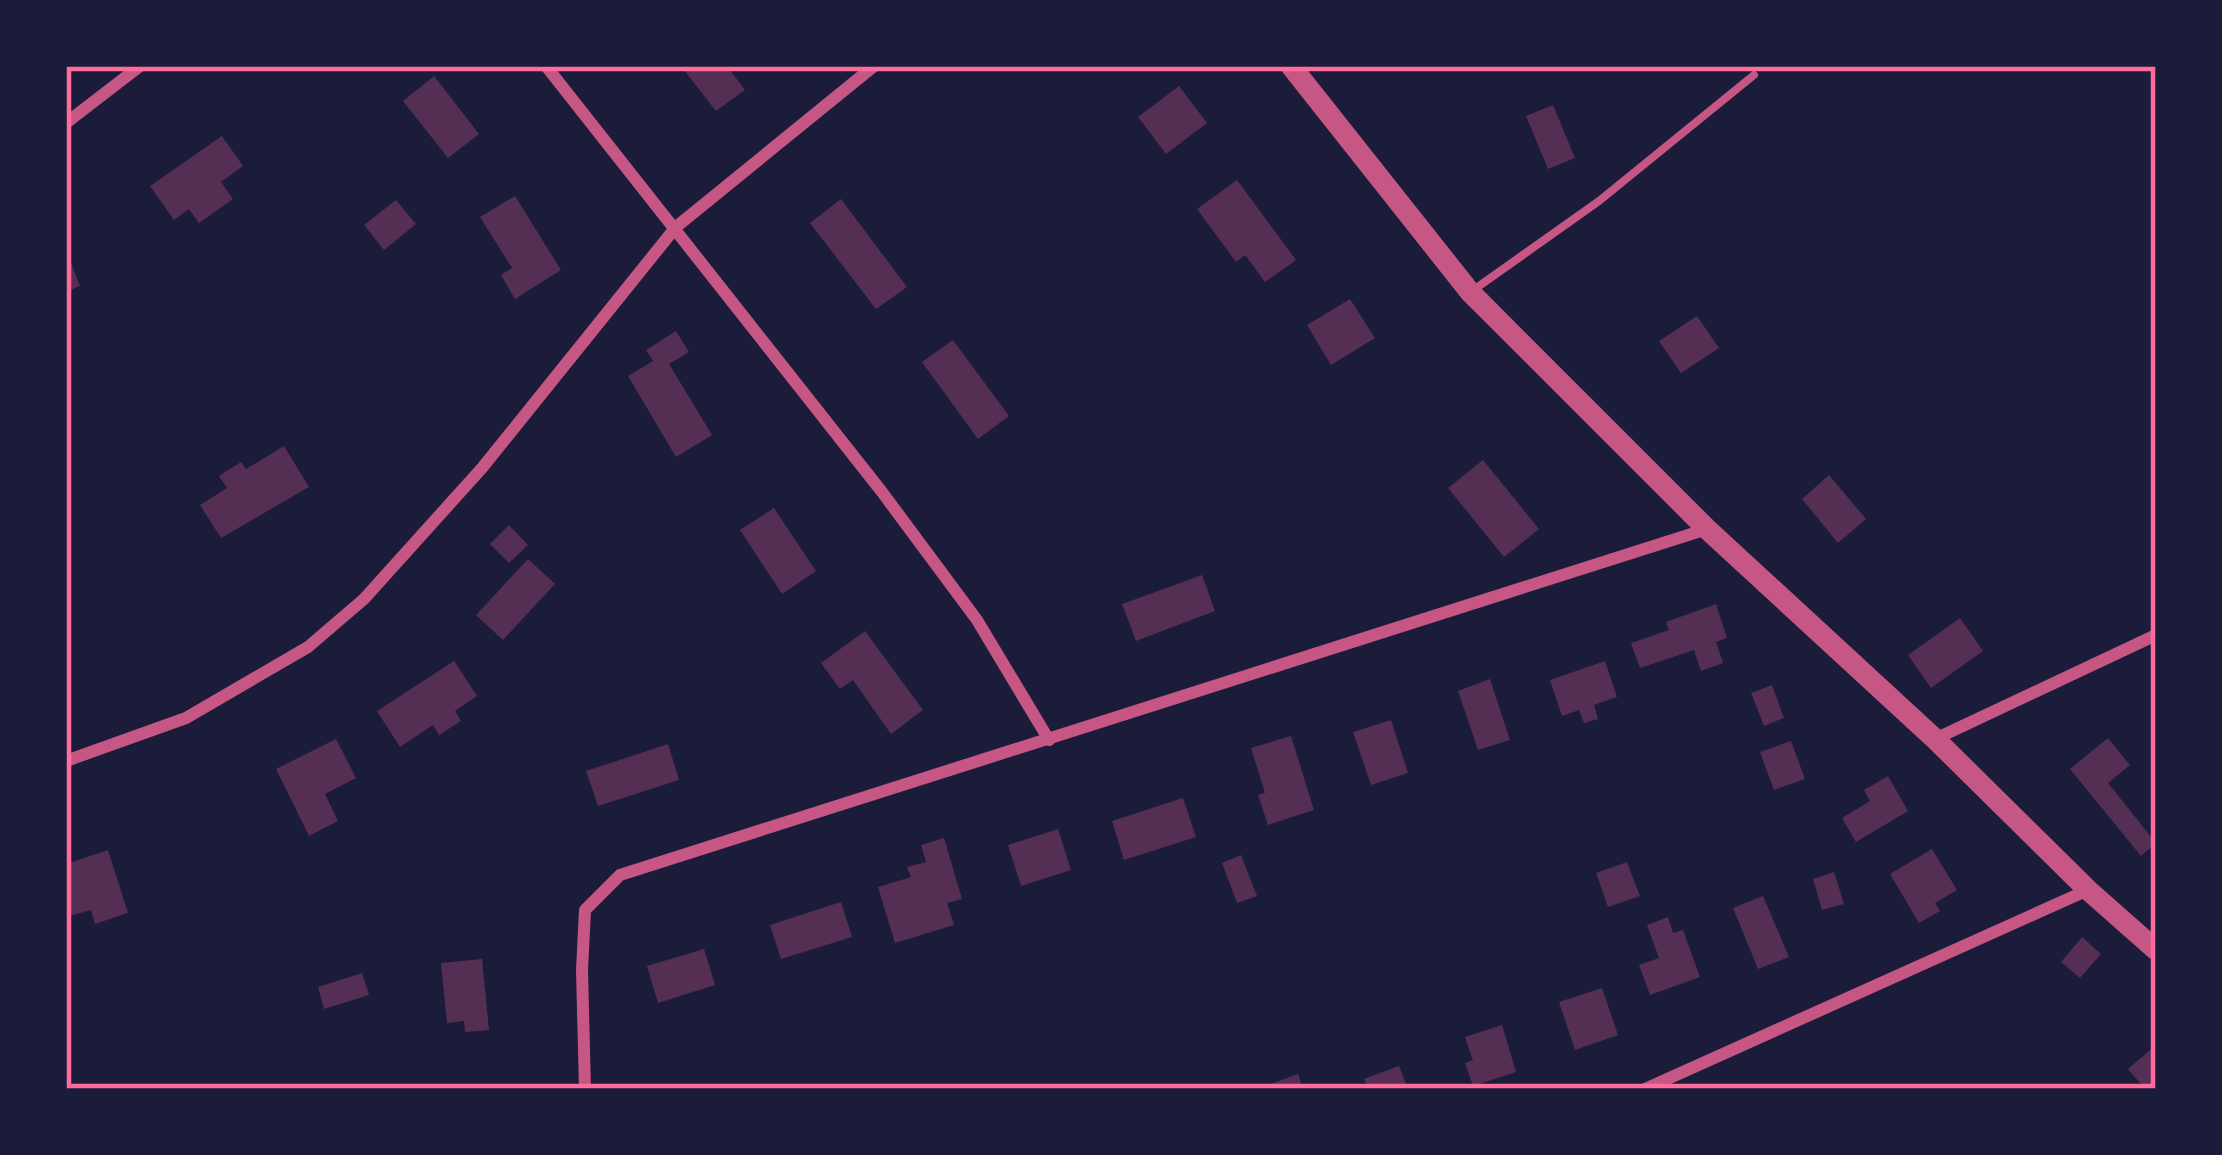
<svg xmlns="http://www.w3.org/2000/svg" width="2222" height="1155" font-family="'Noto Sans',sans-serif">
  <style>
    .building { fill: #542f53 }
    .lines { fill: none; stroke-linecap: round; stroke-linejoin: round }
    .service { stroke: #c65784; stroke-width: 8 }
    .minor { stroke: #c65784; stroke-width: 12 }
    .tertiary { stroke: #c65784; stroke-width: 21 }
    .neatline { fill: none; stroke: #ff6b9d; stroke-width: 4.5 }
  </style>
  <rect width="100%" height="100%" fill="#1b1b3a"/>
  <g class="building">
    <path d="M 681,66 L 727,66 L 745,90 L 716,111 Z"/>
    <path d="M 434,76 L 479,134 L 448,158 L 403,101 Z"/>
    <path d="M 1179,86 L 1207,123 L 1166,154 L 1138,117 Z"/>
    <path d="M 1553,105 L 1575,158 L 1548,169 L 1526,116 Z"/>
    <path d="M 222,136 L 243,166 L 221,182 L 233,199 L 199,223 L 189,209 L 174,220 L 150,186 Z"/>
    <path d="M 1237,180 L 1296,260 L 1265,282 L 1245,255 L 1236,262 L 1197,209 Z"/>
    <path d="M 515,196 L 561,270 L 515,299 L 501,275 L 512,268 L 480,217 Z"/>
    <path d="M 841,199 L 907,287 L 876,309 L 810,223 Z"/>
    <path d="M 396,200 L 416,224 L 384,250 L 364,225 Z"/>
    <path d="M 66,250 L 80,286 L 66,292 Z"/>
    <path d="M 1350,299 L 1375,338 L 1331,365 L 1307,325 Z"/>
    <path d="M 1697,316 L 1719,348 L 1681,373 L 1659,341 Z"/>
    <path d="M 676,331 L 689,352 L 669,364 L 712,435 L 676,457 L 628,376 L 653,361 L 646,350 Z"/>
    <path d="M 953,340 L 1009,416 L 978,439 L 922,362 Z"/>
    <path d="M 284,446 L 309,487 L 221,538 L 200,505 L 227,488 L 219,476 L 241,462 L 246,469 Z"/>
    <path d="M 1483,460 L 1539,529 L 1504,557 L 1448,488 Z"/>
    <path d="M 1829,475 L 1866,519 L 1838,543 L 1802,499 Z"/>
    <path d="M 774,508 L 816,571 L 782,594 L 740,530 Z"/>
    <path d="M 509,525 L 528,545 L 509,563 L 490,544 Z"/>
    <path d="M 528,559 L 555,584 L 503,640 L 476,615 Z"/>
    <path d="M 1202,575 L 1215,611 L 1136,641 L 1122,604 Z"/>
    <path d="M 1716,604 L 1727,638 L 1716,642 L 1723,663 L 1701,671 L 1694,650 L 1640,668 L 1631,643 L 1669,630 L 1666,622 Z"/>
    <path d="M 1960,618 L 1983,651 L 1931,688 L 1908,655 Z"/>
    <path d="M 865,631 L 923,710 L 891,734 L 853,680 L 840,689 L 821,663 Z"/>
    <path d="M 454,661 L 477,696 L 455,711 L 461,721 L 439,735 L 433,725 L 400,747 L 377,711 Z"/>
    <path d="M 1605,661 L 1617,697 L 1594,705 L 1598,719 L 1584,723 L 1579,710 L 1562,716 L 1550,680 Z"/>
    <path d="M 1490,679 L 1510,740 L 1478,750 L 1458,691 Z"/>
    <path d="M 1772,685 L 1784,718 L 1764,726 L 1751,693 Z"/>
    <path d="M 1391,720 L 1408,773 L 1371,785 L 1353,732 Z"/>
    <path d="M 1291,736 L 1314,810 L 1268,825 L 1258,795 L 1265,793 L 1251,748 Z"/>
    <path d="M 2108,738 L 2130,765 L 2108,783 L 2156,843 L 2141,856 L 2070,769 Z"/>
    <path d="M 336,739 L 356,778 L 325,794 L 338,821 L 309,836 L 276,769 Z"/>
    <path d="M 1791,741 L 1805,779 L 1774,790 L 1760,752 Z"/>
    <path d="M 668,744 L 679,780 L 598,806 L 586,771 Z"/>
    <path d="M 1888,776 L 1908,811 L 1856,842 L 1842,818 L 1870,801 L 1864,790 Z"/>
    <path d="M 1183,798 L 1196,837 L 1124,860 L 1112,821 Z"/>
    <path d="M 1058,829 L 1071,870 L 1021,886 L 1008,845 Z"/>
    <path d="M 944,838 L 962,899 L 947,903 L 954,925 L 895,943 L 878,887 L 911,877 L 907,867 L 926,862 L 921,845 Z"/>
    <path d="M 1932,849 L 1957,890 L 1935,903 L 1940,911 L 1919,923 L 1890,874 Z"/>
    <path d="M 108,850 L 128,913 L 95,924 L 91,910 L 66,917 L 66,864 Z"/>
    <path d="M 1241,855 L 1257,896 L 1237,903 L 1222,863 Z"/>
    <path d="M 1627,862 L 1640,896 L 1608,907 L 1596,873 Z"/>
    <path d="M 1834,872 L 1844,904 L 1822,910 L 1813,879 Z"/>
    <path d="M 1763,896 L 1789,957 L 1758,969 L 1733,908 Z"/>
    <path d="M 841,902 L 852,937 L 781,959 L 770,925 Z"/>
    <path d="M 1668,917 L 1673,933 L 1683,930 L 1700,977 L 1650,995 L 1639,965 L 1659,958 L 1647,925 Z"/>
    <path d="M 2082,937 L 2101,954 L 2080,978 L 2061,962 Z"/>
    <path d="M 704,949 L 715,985 L 658,1003 L 647,966 Z"/>
    <path d="M 482,959 L 489,1030 L 465,1032 L 464,1021 L 447,1023 L 441,963 Z"/>
    <path d="M 362,973 L 369,995 L 324,1009 L 318,987 Z"/>
    <path d="M 1602,988 L 1618,1035 L 1575,1050 L 1559,1002 Z"/>
    <path d="M 1502,1025 L 1516,1072 L 1473,1086 L 1465,1063 L 1473,1060 L 1465,1037 Z"/>
    <path d="M 2156,1045 L 2156,1084 L 2145,1089 L 2128,1069 Z"/>
    <path d="M 1399,1066 L 1408,1089 L 1368,1089 L 1364,1079 Z"/>
    <path d="M 1298,1074 L 1303,1089 L 1259,1089 L 1259,1088 Z"/>
  </g>
  <g class="lines">
    <path class="service" d="M 1472,291 L 1599,201 L 1754,75"/>
    <g class="minor">
      <path d="M 546,66 L 882,492 L 977,620 L 1049,740"/>
      <path d="M 66,123 L 140,66"/>
      <path d="M 1935,739 L 2156,635"/>
      <path d="M 66,761 L 186,718 L 308,647 L 364,599 L 482,468 L 676,227 L 874,66"/>
      <path d="M 585,1089 L 582,970 L 585,910 L 620,875 L 1707,529"/>
      <path d="M 1645,1089 L 2088,890"/>
    </g>
    <path class="tertiary" d="M 1291,66 L 1470,292 L 1707,529 L 1935,739 L 2088,890 L 2156,950"/>
  </g>
  <rect width="2222" height="1155" fill="none" stroke="#1b1b3a" stroke-width="138"/>
  <rect x="69" y="69" width="2084" height="1017" class="neatline"/>
</svg>
